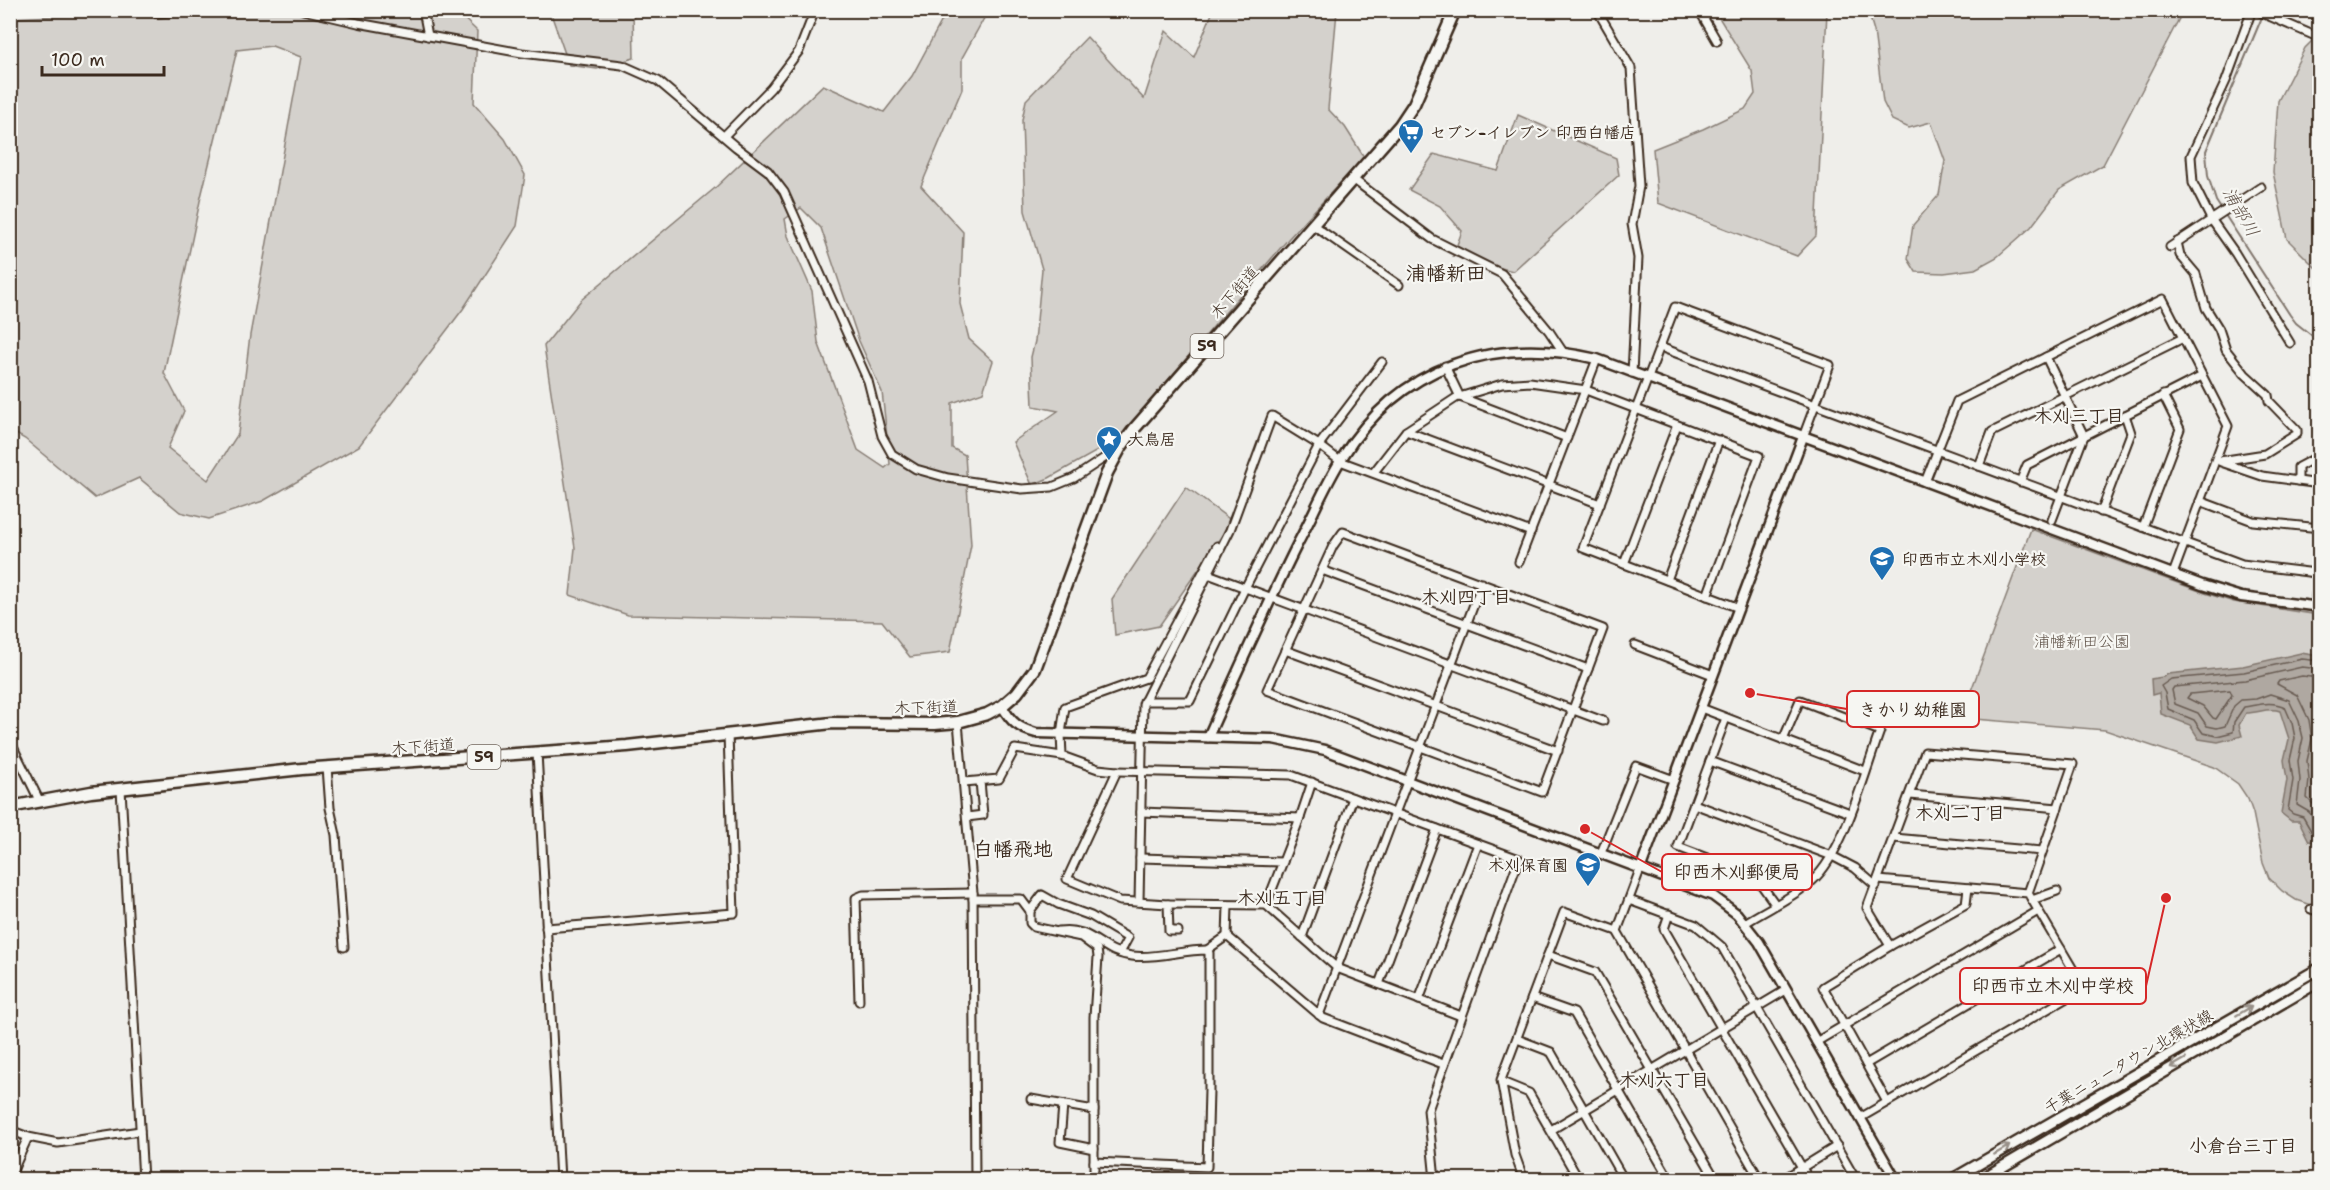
<svg xmlns="http://www.w3.org/2000/svg" width="2330" height="1190" font-family="'Shantell Sans','Klee One',sans-serif">
  <style>
    .green { fill: #d4d1cc; stroke: #887e75; stroke-width: 1.5; fill-rule: evenodd }
    .water { fill: #afa8a1; stroke: #81766d; stroke-width: 1.5 }
    .lines { fill: none; stroke-linecap: round; stroke-linejoin: round }
    .shore { stroke: #695c52; stroke-width: 1.5 }
    .stream { stroke: #81766d; stroke-width: 2 }
    .minor-casing { stroke: #3b2a1e; stroke-width: 11 }
    .tertiary-casing { stroke: #3b2a1e; stroke-width: 13 }
    .secondary-casing { stroke: #3b2a1e; stroke-width: 14 }
    .primary-casing { stroke: #3b2a1e; stroke-width: 15 }
    .minor { stroke: #f6f6f2; stroke-width: 7 }
    .tertiary { stroke: #f6f6f2; stroke-width: 8 }
    .secondary { stroke: #f6f6f2; stroke-width: 9 }
    .primary { stroke: #f6f6f2; stroke-width: 10 }
    .oneway { stroke: #989088 }
    .labels { text-anchor: middle; stroke-width: 4.5; stroke-linejoin: round; paint-order: stroke }
    .shield { fill: #f6f6f2; stroke: #73675e; stroke-width: 1.5 }
    .shield-label { font-size: 15px; font-weight: bold; fill: #3b2a1e }
    .poi-label { font-size: 16px; font-weight: bold; fill: #3b2a1e; stroke: #f6f6f2; text-anchor: start }
    .street-label { font-size: 16px; fill: #3b2a1e; stroke: #f6f6f2 }
    .park-label { font-size: 16px; fill: #61544a; stroke: #f6f6f2 }
    .water-label { font-size: 18px; font-style: italic; fill: #64564c; stroke: #f6f6f2 }
    .neighbourhood-label { font-size: 18px; font-weight: bold; fill: #3b2a1e; stroke: #f6f6f2 }
    .quarter-label { font-size: 20px; font-weight: bold; fill: #3b2a1e; stroke: #f6f6f2 }
    .leader { fill: none; stroke: #d62828; stroke-width: 2 }
    .callout-dot { fill: #d62828; stroke: #f6f6f2; stroke-width: 2 }
    .callout { fill: #f6f6f2; stroke: #d62828; stroke-width: 2 }
    .callout-label { font-size: 18px; text-anchor: middle; font-weight: bold; fill: #3b2a1e }
  </style>
  <rect width="100%" height="100%" fill="#efeeea"/>
  <filter id="ink" filterUnits="userSpaceOnUse"><feTurbulence type="fractalNoise" baseFrequency=".0167" numOctaves="2"/><feDisplacementMap in="SourceGraphic" scale="12" xChannelSelector="R" yChannelSelector="G"/><feConvolveMatrix kernelMatrix="1 2 1 2 8 2 1 2 1" color-interpolation-filters="sRGB"/></filter>
  <g filter="url(#ink)">
    <g class="green">
      <path d="M 117,10 L 455,10 L 477,31 L 474,103 L 505,139 L 525,175 L 517,226 L 463,309 L 359,446 L 263,501 L 209,519 L 180,512 L 139,478 L 95,498 L 25,439 L 11,431 L 10,40 L 15,18 L 114,13 ZM 272,46 L 301,57 L 250,335 L 238,434 L 208,480 L 168,448 L 184,411 L 164,373 L 200,201 L 237,50 Z"/>
      <path d="M 550,11 L 633,11 L 634,58 L 597,69 L 569,65 Z"/>
      <path d="M 947,11 L 988,11 L 962,58 L 962,89 L 921,186 L 963,232 L 960,304 L 969,339 L 993,361 L 983,392 L 952,403 L 952,448 L 965,455 L 971,545 L 950,652 L 910,657 L 882,621 L 628,615 L 570,595 L 575,548 L 544,346 L 581,300 L 715,188 L 823,85 L 884,112 L 912,76 ZM 801,208 L 821,228 L 859,341 L 882,392 L 890,464 L 885,468 L 858,450 L 818,342 L 812,291 L 788,236 L 785,219 Z"/>
      <path d="M 1213,11 L 1337,11 L 1328,109 L 1345,127 L 1364,157 L 1289,238 L 1117,440 L 1049,478 L 1032,485 L 1013,442 L 1058,411 L 1033,406 L 1031,357 L 1035,341 L 1042,269 L 1025,211 L 1022,120 L 1026,100 L 1087,37 L 1144,99 L 1166,31 L 1194,57 Z"/>
      <path d="M 1715,11 L 1827,11 L 1816,236 L 1797,256 L 1658,203 L 1653,149 L 1703,129 L 1745,109 L 1755,94 L 1752,71 Z"/>
      <path d="M 1868,11 L 1868,10 L 2183,11 L 2103,165 L 2059,190 L 2031,227 L 1997,257 L 1975,269 L 1944,273 L 1916,272 L 1908,259 L 1913,225 L 1939,195 L 1945,161 L 1931,122 L 1909,128 L 1892,120 L 1883,102 L 1874,31 Z"/>
      <path d="M 2319,34 L 2319,271 L 2287,239 L 2273,172 L 2278,101 L 2305,48 Z"/>
      <path d="M 1518,115 L 1616,158 L 1619,175 L 1513,271 L 1453,256 L 1462,231 L 1440,206 L 1409,190 L 1434,154 L 1498,171 Z"/>
      <path d="M 1186,487 L 1232,521 L 1159,626 L 1115,635 L 1112,599 Z"/>
      <path d="M 2031,529 L 2205,593 L 2234,602 L 2319,615 L 2319,908 L 2296,900 L 2282,891 L 2269,878 L 2263,863 L 2253,813 L 2248,799 L 2238,784 L 2214,767 L 2105,730 L 1963,718 L 1962,715 Z"/>
    </g>
    <path class="water" d="M 2301,653 L 2319,656 L 2320,843 L 2309,841 L 2299,821 L 2291,821 L 2281,813 L 2287,780 L 2284,760 L 2289,739 L 2280,711 C 2268,707 2259,713 2246,713 L 2239,725 L 2242,736 L 2218,742 L 2199,739 L 2190,725 L 2161,714 L 2159,693 L 2152,695 L 2151,679 L 2163,677 L 2168,674 L 2243,666 Z"/>
    <g class="lines">
      <g class="shore">
        <path d="M 2320,661 L 2302,659 L 2244,672 L 2171,679 L 2161,686 L 2165,693 L 2168,709 L 2194,720 L 2203,733 L 2217,736 L 2233,732 L 2234,722 L 2244,707 C 2258,705 2271,700 2285,707 L 2292,723 L 2295,738 L 2290,760 L 2293,780 L 2288,810 L 2293,814 L 2303,817 L 2314,836 L 2320,837"/>
        <path d="M 2320,669 L 2302,667 L 2245,680 L 2174,687 L 2172,690 L 2175,704 L 2198,713 L 2207,726 L 2217,728 L 2225,726 L 2234,706 L 2241,700 L 2256,699 L 2270,694 L 2289,700 L 2299,721 L 2303,738 L 2298,761 L 2300,780 L 2297,805 L 2309,812 L 2320,828"/>
        <path d="M 2320,678 L 2302,676 L 2279,681 L 2277,684 L 2297,695 L 2309,720 L 2312,739 L 2307,761 L 2309,780 L 2307,798 L 2320,811"/>
        <path d="M 2230,690 L 2232,695 L 2216,719 L 2213,718 L 2203,706 L 2187,698 L 2190,694 Z"/>
      </g>
      <path class="stream" d="M 2265,10 L 2206,151 L 2208,176 L 2216,201 L 2290,315 L 2296,323 L 2320,342"/>
      <defs>
        <g id="minor">
          <path d="M 144,10 L 157,13 L 203,10"/>
          <path d="M 303,10 L 358,23 L 522,53 L 622,65 L 658,81 L 736,147 L 768,171 L 784,192 L 868,381 L 882,436 L 892,454 L 916,469 L 948,478 L 1022,489 L 1052,487 L 1074,478 L 1118,449"/>
          <path d="M 423,10 L 428,36"/>
          <path d="M 1597,10 L 1631,68 L 1639,186 L 1632,224 L 1638,258 L 1632,373"/>
          <path d="M 1699,10 L 1717,41"/>
          <path d="M 2252,10 L 2226,81 L 2191,156 L 2193,183 L 2211,219 L 2235,253 L 2290,343"/>
          <path d="M 2255,10 L 2320,38"/>
          <path d="M 724,136 L 771,88 L 799,51 L 815,10"/>
          <path d="M 1353,179 L 1432,239 L 1502,274 L 1549,331 L 1563,352"/>
          <path d="M 1313,225 L 1399,285"/>
          <path d="M 2177,242 L 2180,255 L 2196,274 L 2206,308 L 2219,329 L 2226,350 L 2245,374 L 2268,395 L 2269,401 L 2297,430 L 2297,434 L 2265,454 L 2220,461"/>
          <path d="M 2170,247 L 2261,187"/>
          <path d="M 1660,347 L 2242,564 L 2316,573"/>
          <path d="M 2046,357 L 2084,436 L 2052,520"/>
          <path d="M 1445,366 L 1460,397 L 1567,438"/>
          <path d="M 1406,431 L 1600,504"/>
          <path d="M 2221,462 L 2262,476 L 2320,484"/>
          <path d="M 1979,466 L 1992,432 L 2183,338"/>
          <path d="M 1374,472 L 1406,431 L 1456,398 L 1502,384 L 1530,382 L 1586,390 L 1759,456 L 1707,596"/>
          <path d="M 2298,481 L 2298,467 L 2315,458 L 2320,459"/>
          <path d="M 1925,482 L 1957,401 L 2163,299 L 2228,426 L 2173,574"/>
          <path d="M 2020,482 L 2027,465 L 2202,376"/>
          <path d="M 2200,501 L 2253,521 L 2320,528"/>
          <path d="M 2101,512 L 2131,433 L 2125,415"/>
          <path d="M 2143,527 L 2180,429 L 2163,395"/>
          <path d="M 1343,532 L 1603,629 L 1542,792 L 1267,690 L 1333,546 Z"/>
          <path d="M 1519,562 L 1597,359"/>
          <path d="M 1624,564 L 1677,425"/>
          <path d="M 1322,570 L 1588,669"/>
          <path d="M 1208,574 L 1603,721"/>
          <path d="M 1667,580 L 1719,440"/>
          <path d="M 2316,597 L 2320,553"/>
          <path d="M 1739,608 L 1583,548 L 1675,307 L 1830,365 L 1803,437"/>
          <path d="M 1635,645 L 1713,675"/>
          <path d="M 1285,650 L 1558,751"/>
          <path d="M 1144,701 L 1190,701 L 1245,588 L 1319,445 L 1382,362"/>
          <path d="M 1701,708 L 1865,771"/>
          <path d="M 1726,718 L 1678,847 L 1749,874 L 1758,880 L 1775,904"/>
          <path d="M 958,722 L 973,893 L 975,1180"/>
          <path d="M 10,741 L 39,800"/>
          <path d="M 537,752 L 560,1180"/>
          <path d="M 1710,761 L 1850,813"/>
          <path d="M 327,767 L 330,808 L 336,835 L 344,947"/>
          <path d="M 1117,771 L 1291,775 L 1519,859 L 1428,1110 L 1435,1180"/>
          <path d="M 964,782 L 999,779 L 1015,749 L 1062,756"/>
          <path d="M 121,789 L 143,1180"/>
          <path d="M 1910,795 L 2058,808"/>
          <path d="M 1694,804 L 1832,856 L 1855,868 L 1876,886"/>
          <path d="M 1141,812 L 1300,818 L 1312,782"/>
          <path d="M 967,817 L 983,815 L 980,781"/>
          <path d="M 1894,838 L 2042,851"/>
          <path d="M 1601,853 L 1636,766 L 1674,780"/>
          <path d="M 1140,858 L 1283,862"/>
          <path d="M 973,899 L 1021,899 L 1030,911 L 1030,923 L 1034,927 L 1081,937 L 1097,949 L 1098,957 L 1094,1017 L 1094,1180"/>
          <path d="M 1629,900 L 1696,925 L 1722,947 L 1856,1180"/>
          <path d="M 2032,900 L 2057,891"/>
          <path d="M 1139,902 L 1143,704 L 1230,530 L 1272,416 L 1319,445 L 1340,461 L 1531,532"/>
          <path d="M 1168,904 L 1266,905 L 1337,968 L 1461,1016"/>
          <path d="M 1266,905 L 1300,818"/>
          <path d="M 2311,909 L 2320,912"/>
          <path d="M 1030,911 L 1042,895 L 1058,904 L 1091,916 L 1128,938 L 1120,953"/>
          <path d="M 1669,914 L 1664,929 L 1808,1178"/>
          <path d="M 1745,923 C 1767,909 1792,898 1812,881 C 1844,853 1865,772 1880,731 L 1800,700 L 1783,740"/>
          <path d="M 546,928 L 734,913 L 728,734"/>
          <path d="M 1059,931 C 1092,926 1101,953 1132,956 C 1156,959 1182,950 1207,950 L 1209,953 L 1209,1090 L 1207,1167 L 1094,1162"/>
          <path d="M 1178,931 L 1169,931 L 1168,904 L 1120,901 L 1067,879 L 1117,771 L 1098,769 L 1062,756 L 1061,734 L 1065,707 L 1146,678 L 1217,546"/>
          <path d="M 1617,931 L 1641,867"/>
          <path d="M 1227,936 L 1228,906"/>
          <path d="M 1302,937 L 1353,798"/>
          <path d="M 1890,946 L 1867,908 L 1925,752 L 2073,764 L 2028,893"/>
          <path d="M 1207,950 L 1227,936 L 1323,1018 L 1443,1064"/>
          <path d="M 1548,955 L 1595,972 L 1716,1180"/>
          <path d="M 1379,984 L 1437,829"/>
          <path d="M 1532,998 L 1574,1013 L 1670,1180"/>
          <path d="M 1419,1000 L 1478,844"/>
          <path d="M 859,1001 L 856,898 L 863,895 L 973,893"/>
          <path d="M 1319,1015 L 1482,583"/>
          <path d="M 1517,1039 L 1551,1052 L 1624,1180"/>
          <path d="M 1816,1042 L 2038,911"/>
          <path d="M 1866,1064 L 2061,949"/>
          <path d="M 1502,1082 L 1529,1093 L 1579,1180"/>
          <path d="M 1031,1099 L 1094,1110"/>
          <path d="M 1887,1102 L 1823,987 L 1890,946 L 1966,904 L 1968,888"/>
          <path d="M 1063,1105 L 1060,1142 L 1094,1149"/>
          <path d="M 1860,1118 L 2084,988 L 2028,893 L 1878,880"/>
          <path d="M 10,1130 L 28,1137 L 58,1143 L 140,1131"/>
          <path d="M 1551,1130 L 1786,990"/>
          <path d="M 10,1177 L 28,1137"/>
          <path d="M 1524,1180 L 1515,1155 L 1501,1080 L 1564,912 L 1617,931 L 1760,1180"/>
          <path d="M 1782,1180 L 1837,1146"/>
        </g>
        <g id="tertiary">
          <path d="M 1002,706 C 1011,722 1018,728 1036,733 L 1273,739 L 1325,750 L 1713,896 L 1737,914 L 1759,942 L 1896,1180"/>
          <path d="M 1208,737 C 1237,672 1266,607 1298,543 C 1313,515 1325,485 1342,458 C 1399,366 1494,334 1597,359 L 2202,585 L 2241,597 L 2320,607"/>
          <path d="M 1641,867 L 1803,437"/>
        </g>
        <g id="secondary">
          <path d="M 1951,1180 L 2320,968"/>
          <path d="M 1980,1180 L 2320,981"/>
        </g>
        <path id="primary" d="M 10,807 L 91,792 L 302,769 L 627,746 L 832,723 L 935,724 L 958,722 L 987,714 L 1002,706 L 1017,693 L 1035,669 L 1107,473 L 1121,447 L 1135,428 L 1400,125 L 1414,104 L 1455,10"/>
      </defs>
      <use href="#minor" class="minor-casing"/>
      <use href="#tertiary" class="tertiary-casing"/>
      <use href="#secondary" class="secondary-casing"/>
      <use href="#primary" class="primary-casing"/>
      <use href="#minor" class="minor"/>
      <use href="#tertiary" class="tertiary"/>
      <use href="#secondary" class="secondary"/>
      <use href="#primary" class="primary"/>
    </g>
    <defs><path id="oneway-shaft" d="M-6 0H5M1.5-3L5.5 0L1.5 3" fill="none" stroke-width="1.6" stroke-linecap="round" stroke-linejoin="round" transform="scale(1.5)"/></defs>
    <g class="oneway">
      <use href="#oneway-shaft" transform="translate(2244 1011) rotate(-30)"/>
      <use href="#oneway-shaft" transform="translate(2178 1063) rotate(150)"/>
      <use href="#oneway-shaft" transform="translate(2002 1150) rotate(-30)"/>
    </g>
  </g>
  <defs>
    <symbol id="supermarket-pin" viewBox="-11 -11 22 30"><path d="M0 17L-7.5 6A9.5 9.5 0 1 1 7.5 6Z" fill="#1f6fb2" stroke="#f6f6f2"/><path d="M-6-5.5h2.5l.6 2H6L4.5 2H-2.5L-4.4-4H-6ZM-1.5 3.2a1.3 1.3 0 1 0 .1 0ZM3 3.2a1.3 1.3 0 1 0 .1 0Z" fill="#fff"/></symbol>
    <symbol id="sight-pin" viewBox="-11 -11 22 30"><path d="M0 17L-7.5 6A9.5 9.5 0 1 1 7.5 6Z" fill="#1f6fb2" stroke="#f6f6f2"/><path d="M0-6L1.8-2.2L6-1.7L2.9 1.2L3.7 5.4L0 3.3L-3.7 5.4L-2.9 1.2L-6-1.7L-1.8-2.2Z" fill="#fff"/></symbol>
    <symbol id="school-pin" viewBox="-11 -11 22 30"><path d="M0 17L-7.5 6A9.5 9.5 0 1 1 7.5 6Z" fill="#1f6fb2" stroke="#f6f6f2"/><path d="M0-5L7-2L0 1L-7-2ZM-4 1L0 2.5L4 1V4Q0 6-4 4Z" fill="#fff"/></symbol>
  </defs>
  <g fill-rule="evenodd">
    <use href="#supermarket-pin" x="1396" y="117" width="30" height="40"/>
    <use href="#sight-pin" x="1094" y="424" width="30" height="40"/>
    <use href="#school-pin" x="1867" y="544" width="30" height="40"/>
    <use href="#school-pin" x="1573" y="850" width="30" height="40"/>
  </g>
  <g class="labels">
    <g class="shield">
      <rect x="1190.5" y="334" width="33" height="24" rx="4.5"/>
      <rect x="467.5" y="745" width="33" height="24" rx="4.5"/>
    </g>
    <g class="shield-label">
      <text x="1207" y="351">59</text>
      <text x="484" y="762">59</text>
    </g>
    <g class="poi-label">
      <text x="1430" y="138">セブン-イレブン 印西白幡店</text>
      <text x="1128" y="445">大鳥居</text>
      <text x="1902" y="565">印西市立木刈小学校</text>
      <text x="1568" y="871" text-anchor="end">木刈保育園</text>
    </g>
    <g class="street-label">
      <text transform="translate(1234 292) rotate(-49)" y="6">木下街道</text>
      <text transform="translate(926 707) rotate(-2)" y="6">木下街道</text>
      <text transform="translate(423 746) rotate(-4)" y="6">木下街道</text>
      <text transform="translate(2128 1061) rotate(-30)" y="6">千葉ニュータウン北環状線</text>
    </g>
    <g class="park-label">
      <text x="2082" y="647">浦幡新田公園</text>
    </g>
    <g class="water-label">
      <text transform="translate(2241 212) rotate(60)" y="6">浦部川</text>
    </g>
    <g class="neighbourhood-label">
      <text x="2079" y="422">木刈三丁目</text>
      <text x="1466" y="603">木刈四丁目</text>
      <text x="1960" y="819">木刈二丁目</text>
      <text x="1282" y="904">木刈五丁目</text>
      <text x="1664" y="1086">木刈六丁目</text>
      <text x="2243" y="1152">小倉台三丁目</text>
    </g>
    <g class="quarter-label">
      <text x="1446" y="280">浦幡新田</text>
      <text x="1013" y="856">白幡飛地</text>
    </g>
  </g>
  <path class="leader" d="M1750 693L1847 709M1585 829L1662 872M2166 898L2146 986"/>
  <g class="callout-dot">
    <circle cx="1750" cy="693" r="6"/>
    <circle cx="1585" cy="829" r="6"/>
    <circle cx="2166" cy="898" r="6"/>
  </g>
  <g class="callout">
    <rect x="1847" y="691" width="132" height="36" rx="6"/>
    <rect x="1662" y="854" width="150" height="36" rx="6"/>
    <rect x="1960" y="968" width="186" height="36" rx="6"/>
  </g>
  <g class="callout-label">
    <text x="1913" y="716">きかり幼稚園</text>
    <text x="1737" y="878">印西木刈郵便局</text>
    <text x="2053" y="992">印西市立木刈中学校</text>
  </g>
  <rect width="2330" height="1190" fill="none" stroke="#f6f6f2" stroke-width="36"/>
  <rect x="18" y="18" width="2294" height="1154" fill="none" stroke="#3b2a1e" stroke-width="2" filter="url(#ink)"/>
  <path d="M42 66v9h122v-9" fill="none" stroke="#3b2a1e" stroke-width="3"/>
  <text x="51" y="66" font-size="18" fill="#3b2a1e" stroke="#f6f6f2" stroke-width="4.5" paint-order="stroke">100 m</text>
</svg>
